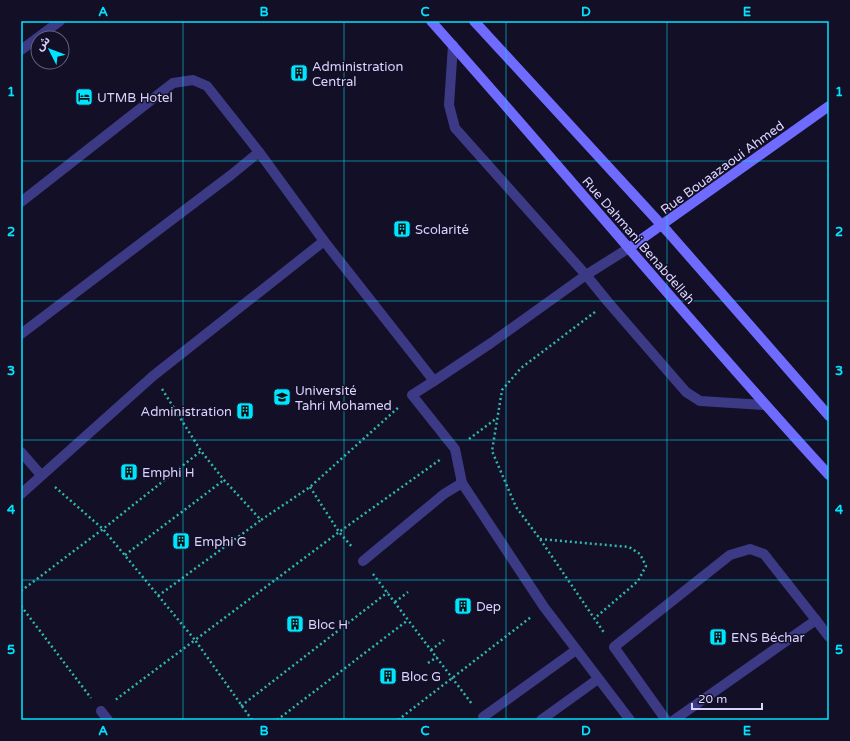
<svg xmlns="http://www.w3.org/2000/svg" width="850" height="741" font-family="'Varela Round','Noto Sans Arabic',sans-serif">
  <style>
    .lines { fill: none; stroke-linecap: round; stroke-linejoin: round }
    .path { stroke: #2fb8b0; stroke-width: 2.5; stroke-dasharray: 2 3; stroke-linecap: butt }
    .lane { stroke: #3d3a85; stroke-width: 10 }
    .street { stroke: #3d3a85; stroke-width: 10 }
    .secondary { stroke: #6f6bff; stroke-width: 10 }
    .grid { fill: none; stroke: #00e5ff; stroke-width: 1; stroke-opacity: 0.55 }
    .labels { text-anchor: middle; stroke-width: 3; stroke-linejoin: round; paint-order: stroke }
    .poi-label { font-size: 13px; fill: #d9d4ff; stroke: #130f26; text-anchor: start }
    .street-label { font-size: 13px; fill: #d9d4ff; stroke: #130f26 }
    .neatline { fill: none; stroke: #00e5ff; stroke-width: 1.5 }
    .grid-label { font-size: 13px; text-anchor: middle; font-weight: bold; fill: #00e5ff }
  </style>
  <rect width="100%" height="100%" fill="#130f26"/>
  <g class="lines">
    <g class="path">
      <path d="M 595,312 L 521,368 L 502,390 L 492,451 L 516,507 L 540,539 L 605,634"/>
      <path d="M 162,389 L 201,451 L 224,480 L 261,520 L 310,487 L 400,406"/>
      <path d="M 469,439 L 497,418"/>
      <path d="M 55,487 L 103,529 L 195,640 L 114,701"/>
      <path d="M 310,487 L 339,532 L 353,548"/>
      <path d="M 540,539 L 629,547 L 640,554 L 646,566 L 638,581 L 595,618"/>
      <path d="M 125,555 L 224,480"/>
      <path d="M 373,574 L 472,704"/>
      <path d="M 21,591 L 103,529 L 201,451"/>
      <path d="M 158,596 L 261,520"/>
      <path d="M 395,602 L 408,592"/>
      <path d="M 21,606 L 91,698"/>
      <path d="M 431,650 L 444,640"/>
      <path d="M 428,663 L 437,657"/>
      <path d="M 241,706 L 388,592"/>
      <path d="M 252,720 L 195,640 L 339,532 L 441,459"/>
      <path d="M 277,720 L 408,620"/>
      <path d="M 398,720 L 531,617"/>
    </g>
    <g class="lane">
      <path d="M 21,202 L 173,83 L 193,80 L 207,86 L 259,152 L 324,241 L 434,381 L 412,395 L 455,449 L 462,483"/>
      <path d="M 21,334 L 231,175 L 259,152"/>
      <path d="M 434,381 L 491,343 L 586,275"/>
      <path d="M 21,452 L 41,475"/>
      <path d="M 21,494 L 153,376 L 324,241"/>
      <path d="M 363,561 L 444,494 L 462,483 L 544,607 L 630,720"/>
      <path d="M 816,620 L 829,637"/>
      <path d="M 101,711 L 108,720"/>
      <path d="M 483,717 L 576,650"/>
      <path d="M 541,720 L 598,679"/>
      <path d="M 666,720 L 614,647 L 730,555 L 750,549 L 764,554 L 816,620 L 674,720"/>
    </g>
    <g class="street">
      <path d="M 453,45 L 449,105 L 455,128 L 586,275 L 608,302 L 686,392 L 700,401 L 764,405"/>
      <path d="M 21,50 L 60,21"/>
      <path d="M 586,275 L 629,248"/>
    </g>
    <g class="secondary">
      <path d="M 431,21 C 565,171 693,327 829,475"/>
      <path d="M 474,21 L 668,232 L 829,416"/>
      <path d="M 629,248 L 829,106"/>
    </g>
  </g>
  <path class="grid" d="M 183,21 L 183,720M 344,21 L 344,720M 506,21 L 506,720M 667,21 L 667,720M 21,161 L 829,161M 21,301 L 829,301M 21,440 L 829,440M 21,580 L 829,580"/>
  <defs>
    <symbol id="building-square" viewBox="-11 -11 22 22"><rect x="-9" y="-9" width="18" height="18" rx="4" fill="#00e5ff" stroke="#130f26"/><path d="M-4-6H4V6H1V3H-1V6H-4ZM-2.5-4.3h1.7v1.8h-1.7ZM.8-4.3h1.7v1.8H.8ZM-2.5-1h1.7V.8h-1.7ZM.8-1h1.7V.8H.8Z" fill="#111"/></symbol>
    <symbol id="hotel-square" viewBox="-11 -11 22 22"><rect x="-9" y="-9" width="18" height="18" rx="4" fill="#00e5ff" stroke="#130f26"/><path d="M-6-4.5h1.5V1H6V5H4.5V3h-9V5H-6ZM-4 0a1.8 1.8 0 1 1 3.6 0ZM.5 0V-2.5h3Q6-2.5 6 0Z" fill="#111"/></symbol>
    <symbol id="university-square" viewBox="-11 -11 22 22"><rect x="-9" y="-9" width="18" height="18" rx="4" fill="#00e5ff" stroke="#130f26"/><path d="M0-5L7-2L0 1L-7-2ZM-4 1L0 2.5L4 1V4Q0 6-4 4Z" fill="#111"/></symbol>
  </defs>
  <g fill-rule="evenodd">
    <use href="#building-square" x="289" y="63" width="20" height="20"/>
    <use href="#hotel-square" x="74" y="87" width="20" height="20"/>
    <use href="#building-square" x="392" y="219" width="20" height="20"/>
    <use href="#university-square" x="272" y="387" width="20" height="20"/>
    <use href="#building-square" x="235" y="401" width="20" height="20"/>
    <use href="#building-square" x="119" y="462" width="20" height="20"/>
    <use href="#building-square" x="171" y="531" width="20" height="20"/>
    <use href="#building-square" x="453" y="596" width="20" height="20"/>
    <use href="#building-square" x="285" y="614" width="20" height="20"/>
    <use href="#building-square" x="708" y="627" width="20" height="20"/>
    <use href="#building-square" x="378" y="666" width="20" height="20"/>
  </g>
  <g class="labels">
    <g class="poi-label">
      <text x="312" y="71">Administration<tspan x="312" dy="15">Central</tspan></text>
      <text x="97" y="102">UTMB Hotel</text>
      <text x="415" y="234">Scolarité</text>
      <text x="295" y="395">Université<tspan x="295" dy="15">Tahri Mohamed</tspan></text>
      <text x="232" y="416" text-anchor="end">Administration</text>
      <text x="142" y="477">Emphi H</text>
      <text x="194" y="546">Emphi G</text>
      <text x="476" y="611">Dep</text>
      <text x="308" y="629">Bloc H</text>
      <text x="731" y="642">ENS Béchar</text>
      <text x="401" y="681">Bloc G</text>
    </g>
    <g class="street-label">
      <text transform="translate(722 167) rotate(-36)" y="5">Rue Bouaazaoui Ahmed</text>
      <text transform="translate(639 240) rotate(49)" y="5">Rue Dahmani Benabdellah</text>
    </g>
  </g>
  <rect width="850" height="741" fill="none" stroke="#130f26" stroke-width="44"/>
  <g transform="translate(50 50) rotate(312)"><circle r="19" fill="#130f26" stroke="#625e7d"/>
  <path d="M0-3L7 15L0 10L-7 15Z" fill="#00e5ff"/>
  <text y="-6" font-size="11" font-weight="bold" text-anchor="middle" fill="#d9d4ff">ش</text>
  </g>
  <path d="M692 703v6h70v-6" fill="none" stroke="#d9d4ff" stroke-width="2"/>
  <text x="698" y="703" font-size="12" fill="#d9d4ff" stroke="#130f26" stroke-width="3" paint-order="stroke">20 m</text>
  <rect x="22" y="22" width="806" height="697" class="neatline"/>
  <g class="grid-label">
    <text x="103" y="16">A</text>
    <text x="264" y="16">B</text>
    <text x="425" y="16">C</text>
    <text x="586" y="16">D</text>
    <text x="747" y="16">E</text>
    <text x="11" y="96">1</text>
    <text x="839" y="96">1</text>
    <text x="11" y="236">2</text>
    <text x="839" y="236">2</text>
    <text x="11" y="375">3</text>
    <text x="839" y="375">3</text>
    <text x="11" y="514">4</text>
    <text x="839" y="514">4</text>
    <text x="11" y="654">5</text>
    <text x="839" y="654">5</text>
    <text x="103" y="735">A</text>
    <text x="264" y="735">B</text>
    <text x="425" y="735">C</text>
    <text x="586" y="735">D</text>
    <text x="747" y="735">E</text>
  </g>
</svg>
